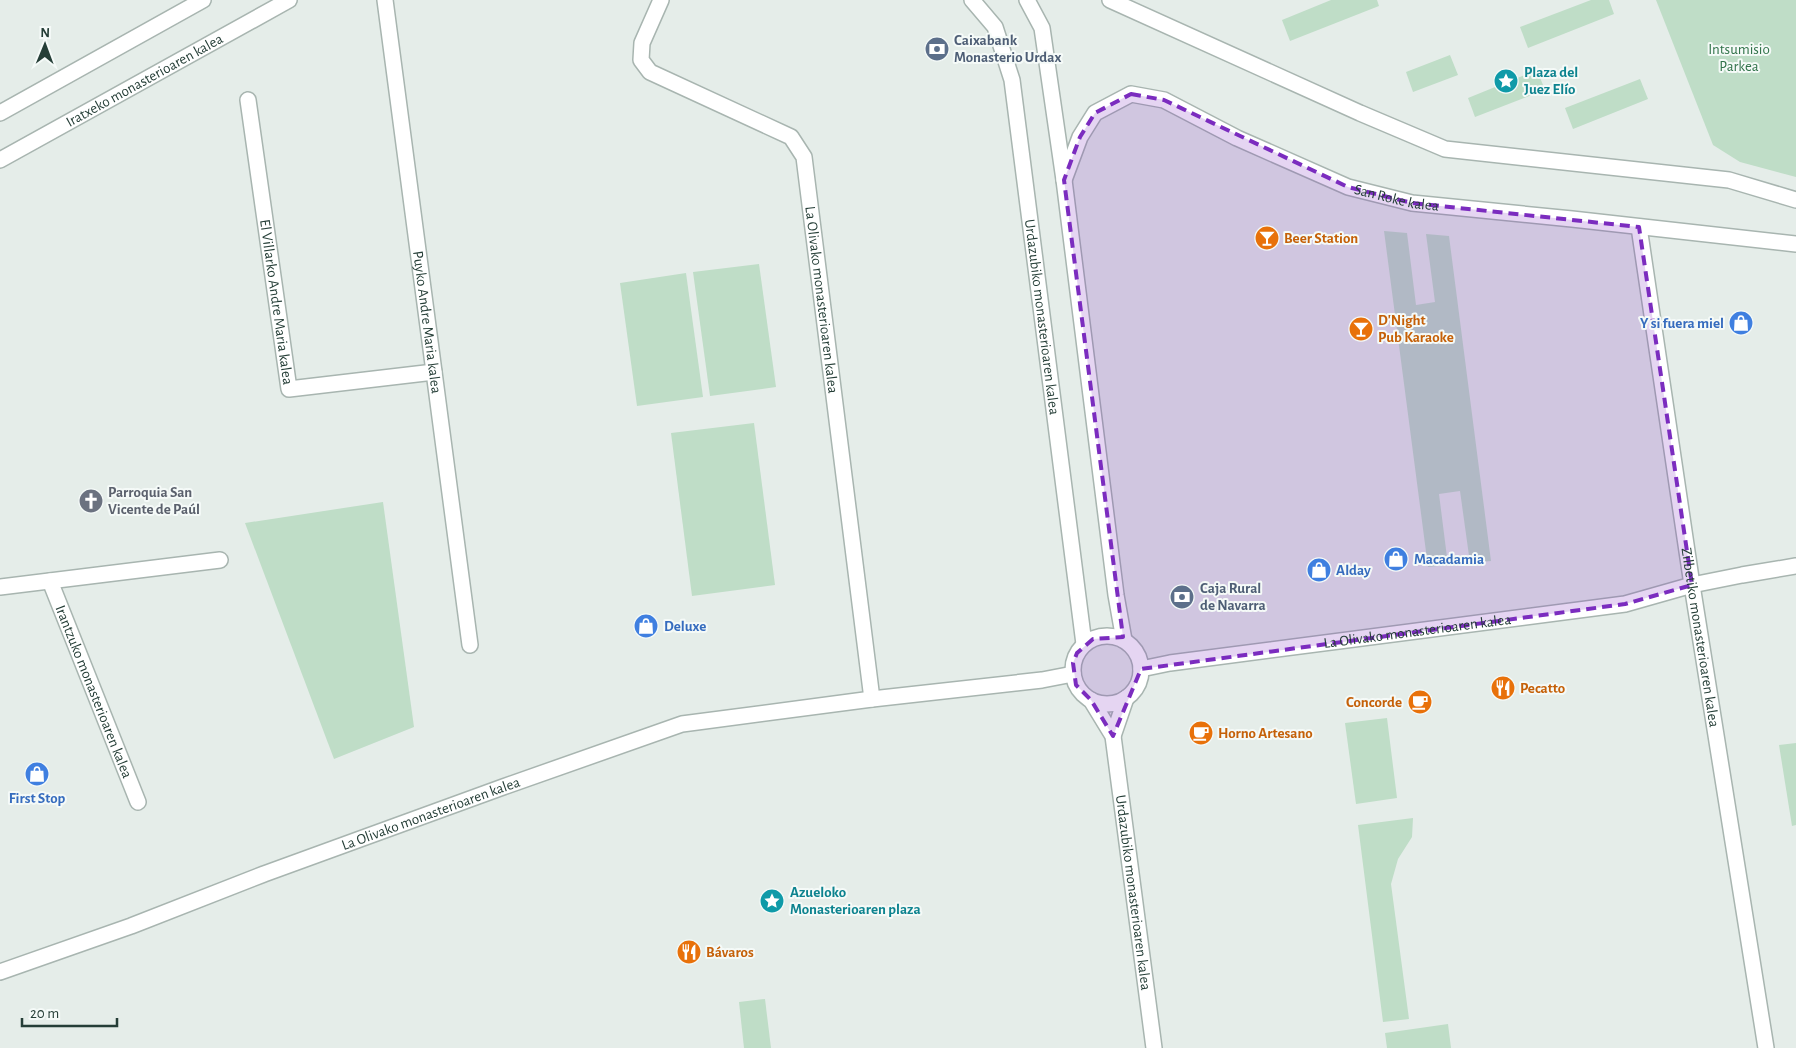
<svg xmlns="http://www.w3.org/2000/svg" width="1796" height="1048" font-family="'Alegreya Sans',sans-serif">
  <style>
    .green { fill: #bfddc7 }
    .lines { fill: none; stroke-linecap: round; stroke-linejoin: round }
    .minor-casing { stroke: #a8b5b0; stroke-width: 18 }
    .tertiary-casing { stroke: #a8b5b0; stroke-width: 18 }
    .minor { stroke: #fff; stroke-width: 15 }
    .tertiary { stroke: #fff; stroke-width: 15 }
    .marked { fill: #7b2cbf; fill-opacity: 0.2; stroke: #7b2cbf; stroke-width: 4; stroke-dasharray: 10 6; stroke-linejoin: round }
    .labels { text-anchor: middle; stroke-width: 4; stroke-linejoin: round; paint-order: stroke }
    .service-label { font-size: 15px; font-weight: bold; fill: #4e5e75; stroke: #f5faf8; text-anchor: start }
    .park-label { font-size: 15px; fill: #31734a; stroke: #f5faf8 }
    .culture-label { font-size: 15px; font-weight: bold; fill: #0d838f; stroke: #f5faf8; text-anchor: start }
    .street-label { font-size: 15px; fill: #253e37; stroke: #f5faf8 }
    .food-label { font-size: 15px; font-weight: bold; fill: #c56008; stroke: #f5faf8; text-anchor: start }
    .shop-label { font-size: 15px; font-weight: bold; fill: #366cbe; stroke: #f5faf8; text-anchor: start }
    .worship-label { font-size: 15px; font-weight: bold; fill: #5b616d; stroke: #f5faf8; text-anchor: start }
  </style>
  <rect width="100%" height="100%" fill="#e5ede9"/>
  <g class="green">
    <path d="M 1331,0 L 1377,0 L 1379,6 L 1290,41 L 1282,20 Z"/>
    <path d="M 1591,0 L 1609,0 L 1614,14 L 1528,48 L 1520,27 Z"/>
    <path d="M 1656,0 L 1796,0 L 1796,177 L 1740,162 L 1713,145 Z"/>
    <path d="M 1450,55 L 1458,75 L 1413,92 L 1406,72 Z"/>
    <path d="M 1537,70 L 1545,90 L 1475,117 L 1468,98 Z"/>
    <path d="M 1640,79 L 1648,99 L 1573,129 L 1565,108 Z"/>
    <path d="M 1384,231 L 1407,233 L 1416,305 L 1435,302 L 1426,234 L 1449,236 L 1491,561 L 1470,563 L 1460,491 L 1439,494 L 1448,565 L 1428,567 Z"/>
    <path d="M 759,264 L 776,387 L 710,396 L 693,272 Z"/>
    <path d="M 686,273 L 703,397 L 637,406 L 620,283 Z"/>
    <path d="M 754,423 L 775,585 L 692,596 L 671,433 Z"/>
    <path d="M 383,502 L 414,727 L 334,759 L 245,523 Z"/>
    <path d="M 1387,718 L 1397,798 L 1356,804 L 1345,723 Z"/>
    <path d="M 1796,743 L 1796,825 L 1792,826 L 1779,745 Z"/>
    <path d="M 1413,818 L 1412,837 L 1398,859 L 1391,884 L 1409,1019 L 1383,1022 L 1358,825 Z"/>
    <path d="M 765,999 L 771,1048 L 744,1048 L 739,1002 Z"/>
    <path d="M 1448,1024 L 1451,1048 L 1387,1048 L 1385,1033 Z"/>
  </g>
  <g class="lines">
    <defs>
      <g id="minor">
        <path id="s1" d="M 385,0 L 470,645"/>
        <path id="s2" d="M 661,0 L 642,43 L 641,60 L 650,72 L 791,137 L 804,157 L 872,699"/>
        <path id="s3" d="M 248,100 L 289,389 L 434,372"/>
        <path id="s4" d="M 1639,227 L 1692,585 L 1766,1048"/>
        <path id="s5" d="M 50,581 L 138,802"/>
        <path d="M 0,587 L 220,560"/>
        <path id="s6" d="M 1141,669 L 1170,663 L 1625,604 L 1692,585 L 1742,575 L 1796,566"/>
      </g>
      <g id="tertiary">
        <path id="s7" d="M 972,0 L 995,27 L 1012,80 L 1084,644"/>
        <path d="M 1027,0 L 1042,28 L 1064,180 L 1116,595 L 1124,640"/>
        <path d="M 1110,0 L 1360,113 L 1445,149 L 1729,180 L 1796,200"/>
        <path d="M 0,113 L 203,0"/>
        <path id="s8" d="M 0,160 L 289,0"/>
        <path id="s9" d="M 1064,180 L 1080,137 L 1095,113 L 1131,94 L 1164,100 L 1237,138 L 1348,187 L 1412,203 L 1572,219 L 1796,244"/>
        <circle cx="1107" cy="670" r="34"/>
        <path id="s10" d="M 1091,700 L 1113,736 L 1154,1048"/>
        <path d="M 1113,736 L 1126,698"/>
        <path id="s11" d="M 0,972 L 131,926 L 264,874 L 503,787 L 682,724 L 872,699 L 1042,680 L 1073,674"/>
      </g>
    </defs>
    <use href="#minor" class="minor-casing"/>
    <use href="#tertiary" class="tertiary-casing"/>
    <use href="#minor" class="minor"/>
    <use href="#tertiary" class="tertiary"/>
  </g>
  <path class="marked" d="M 1131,94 L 1164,100 L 1348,187 L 1412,203 L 1639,227 L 1692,585 L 1625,604 L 1141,669 L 1113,736 L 1091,700 L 1076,685 L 1073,663 L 1077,653 L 1093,639 L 1123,637 L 1064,180 L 1080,137 L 1095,113 Z"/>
  <defs>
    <symbol id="bank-disc" viewBox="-11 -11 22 22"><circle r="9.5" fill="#5c6f8a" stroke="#f5faf8"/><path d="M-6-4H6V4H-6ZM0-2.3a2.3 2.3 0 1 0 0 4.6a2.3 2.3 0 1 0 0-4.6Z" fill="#fff"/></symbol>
    <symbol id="sight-disc" viewBox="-11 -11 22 22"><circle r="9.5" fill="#0f9aa8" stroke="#f5faf8"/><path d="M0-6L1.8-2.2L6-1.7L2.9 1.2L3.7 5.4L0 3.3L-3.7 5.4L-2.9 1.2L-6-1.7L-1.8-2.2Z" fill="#fff"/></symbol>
    <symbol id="bar-disc" viewBox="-11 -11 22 22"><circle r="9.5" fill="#e8710a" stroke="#f5faf8"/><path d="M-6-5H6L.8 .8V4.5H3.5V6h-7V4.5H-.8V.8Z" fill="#fff"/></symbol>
    <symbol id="shop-disc" viewBox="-11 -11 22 22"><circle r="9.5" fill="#3f7fe0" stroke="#f5faf8"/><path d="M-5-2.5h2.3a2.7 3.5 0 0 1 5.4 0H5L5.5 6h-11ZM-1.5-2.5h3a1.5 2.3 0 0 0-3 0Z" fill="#fff"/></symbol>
    <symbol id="church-disc" viewBox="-11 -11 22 22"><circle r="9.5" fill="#6b7280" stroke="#f5faf8"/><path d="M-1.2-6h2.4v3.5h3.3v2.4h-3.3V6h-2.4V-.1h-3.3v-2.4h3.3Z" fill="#fff"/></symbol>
    <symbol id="restaurant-disc" viewBox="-11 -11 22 22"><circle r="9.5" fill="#e8710a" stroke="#f5faf8"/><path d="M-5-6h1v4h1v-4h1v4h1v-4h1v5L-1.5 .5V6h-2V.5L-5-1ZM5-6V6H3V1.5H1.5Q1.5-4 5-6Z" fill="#fff"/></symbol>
    <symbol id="cafe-disc" viewBox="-11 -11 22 22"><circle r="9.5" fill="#e8710a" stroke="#f5faf8"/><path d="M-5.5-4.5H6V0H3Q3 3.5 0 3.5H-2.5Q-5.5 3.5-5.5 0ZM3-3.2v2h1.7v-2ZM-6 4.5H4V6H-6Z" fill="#fff"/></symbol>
  </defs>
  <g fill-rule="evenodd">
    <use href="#bank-disc" x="923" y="35" width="28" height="28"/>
    <use href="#sight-disc" x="1492" y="67" width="28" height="28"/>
    <use href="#bar-disc" x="1253" y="224" width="28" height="28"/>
    <use href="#shop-disc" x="1727" y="309" width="28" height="28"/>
    <use href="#bar-disc" x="1347" y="315" width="28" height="28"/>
    <use href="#church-disc" x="77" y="487" width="28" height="28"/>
    <use href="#shop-disc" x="1382" y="545" width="28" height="28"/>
    <use href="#shop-disc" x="1305" y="556" width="28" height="28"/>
    <use href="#bank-disc" x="1168" y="583" width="28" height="28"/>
    <use href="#shop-disc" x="632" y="612" width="28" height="28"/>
    <use href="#restaurant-disc" x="1489" y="674" width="28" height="28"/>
    <use href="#cafe-disc" x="1406" y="688" width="28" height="28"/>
    <use href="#cafe-disc" x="1187" y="719" width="28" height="28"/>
    <use href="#shop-disc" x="23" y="760" width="28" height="28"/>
    <use href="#sight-disc" x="758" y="887" width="28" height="28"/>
    <use href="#restaurant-disc" x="675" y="938" width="28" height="28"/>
  </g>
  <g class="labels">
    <g class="service-label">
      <text x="954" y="45">Caixabank<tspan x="954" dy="17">Monasterio Urdax</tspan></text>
      <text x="1200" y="593">Caja Rural<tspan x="1200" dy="17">de Navarra</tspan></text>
    </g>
    <g class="park-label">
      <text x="1739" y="54">Intsumisio<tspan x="1739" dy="17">Parkea</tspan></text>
    </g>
    <g class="culture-label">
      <text x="1524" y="77">Plaza del<tspan x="1524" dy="17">Juez Elío</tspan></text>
      <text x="790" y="897">Azueloko<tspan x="790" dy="17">Monasterioaren plaza</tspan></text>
    </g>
    <g class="street-label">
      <text dy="5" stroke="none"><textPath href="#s8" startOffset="165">Iratxeko monasterioaren kalea</textPath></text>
      <text dy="5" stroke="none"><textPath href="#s9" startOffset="402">San Roke kalea</textPath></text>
      <text dy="5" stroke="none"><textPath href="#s3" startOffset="204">El Villarko Andre Maria kalea</textPath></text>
      <text dy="5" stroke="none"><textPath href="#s2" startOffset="402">La Olivako monasterioaren kalea</textPath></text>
      <text dy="5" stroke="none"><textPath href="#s7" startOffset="330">Urdazubiko monasterioaren kalea</textPath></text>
      <text dy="5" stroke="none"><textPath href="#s1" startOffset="325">Puyko Andre Maria kalea</textPath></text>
      <text dy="5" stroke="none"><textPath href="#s6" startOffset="279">La Olivako monasterioaren kalea</textPath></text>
      <text dy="5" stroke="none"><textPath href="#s4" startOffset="415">Zilbetiko monasterioaren kalea</textPath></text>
      <text dy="5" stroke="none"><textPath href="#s5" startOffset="119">Irantzuko monasterioaren kalea</textPath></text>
      <text dy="5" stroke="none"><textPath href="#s11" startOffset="459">La Olivako monasterioaren kalea</textPath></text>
      <text dy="5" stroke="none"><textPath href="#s10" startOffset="200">Urdazubiko monasterioaren kalea</textPath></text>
    </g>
    <g class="food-label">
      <text x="1284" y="243">Beer Station</text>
      <text x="1378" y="325">D'Night<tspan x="1378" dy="17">Pub Karaoke</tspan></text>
      <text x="1520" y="693">Pecatto</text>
      <text x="1402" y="707" text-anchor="end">Concorde</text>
      <text x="1218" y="738">Horno Artesano</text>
      <text x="706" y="957">Bávaros</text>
    </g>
    <g class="shop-label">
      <text x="1724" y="328" text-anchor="end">Y si fuera miel</text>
      <text x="1414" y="564">Macadamia</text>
      <text x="1336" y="575">Alday</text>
      <text x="664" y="631">Deluxe</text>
      <text x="37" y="803" text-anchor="middle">First Stop</text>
    </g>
    <g class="worship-label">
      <text x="108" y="497">Parroquia San<tspan x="108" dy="17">Vicente de Paúl</tspan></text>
    </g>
  </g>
  <g transform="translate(45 45) rotate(1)" stroke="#f5faf8" stroke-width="4" paint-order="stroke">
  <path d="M0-4L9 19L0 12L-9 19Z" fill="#253e37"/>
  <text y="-8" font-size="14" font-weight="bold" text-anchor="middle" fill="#253e37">N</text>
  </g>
  <path d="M22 1018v8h95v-8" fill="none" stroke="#253e37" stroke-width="2.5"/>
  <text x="30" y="1018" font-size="15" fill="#253e37" stroke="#f5faf8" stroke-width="4" paint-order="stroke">20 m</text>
</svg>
